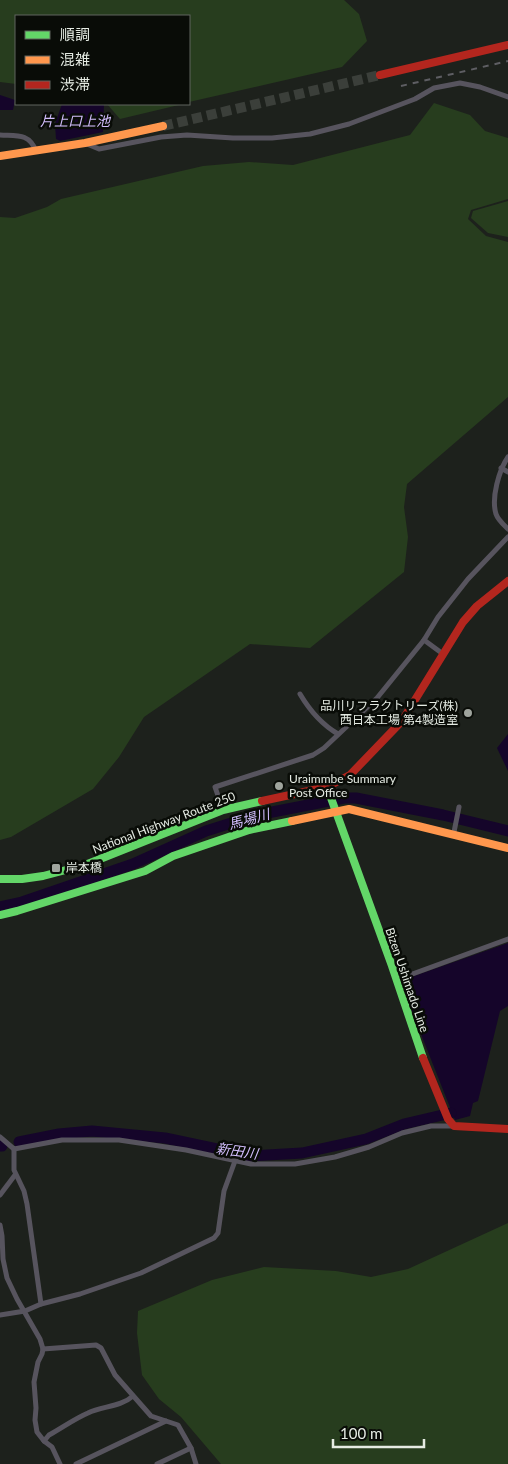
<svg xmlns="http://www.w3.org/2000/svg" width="508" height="1464" font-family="Lato,'Noto Sans JP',sans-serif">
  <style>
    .green { fill: #273d1e }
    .water { fill: #15052a }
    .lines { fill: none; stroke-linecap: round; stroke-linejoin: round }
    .river { stroke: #15052a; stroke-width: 11 }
    .highway-tunnel { stroke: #3b3f3a; stroke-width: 10; stroke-dasharray: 10 5; stroke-linecap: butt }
    .street { stroke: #57545e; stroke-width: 5 }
    .fast { stroke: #63d668; stroke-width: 8 }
    .slow { stroke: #ff974d; stroke-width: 8 }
    .jam { stroke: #b3261e; stroke-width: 8 }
    .rail { stroke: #5e5e63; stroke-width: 2; stroke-dasharray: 6 6; stroke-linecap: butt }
    .poi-dot { fill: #9fa49d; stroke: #090c07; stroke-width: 2 }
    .labels { text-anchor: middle; stroke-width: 5; stroke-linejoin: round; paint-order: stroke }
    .poi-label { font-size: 12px; fill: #e5ebe3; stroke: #090c07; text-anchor: start }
    .street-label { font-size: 12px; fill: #e5ebe3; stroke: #090c07 }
    .water-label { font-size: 14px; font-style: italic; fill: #d1bdfc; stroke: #090c07 }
  </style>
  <rect width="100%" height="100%" fill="#1d211c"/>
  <g class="green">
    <path d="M 0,0 L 344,0 L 359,14 L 367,41 L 342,67 L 189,102 L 189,16 L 16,16 L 16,84 L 0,82 Z"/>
    <path d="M 434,103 L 470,115 L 485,131 L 508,138 L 508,199 L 471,210 L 468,219 L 486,236 L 508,242 L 508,397 L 407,484 L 404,507 L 408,537 L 404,572 L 310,648 L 250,644 L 144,717 L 119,757 L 93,789 L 11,837 L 0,840 L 0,217 L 15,218 L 47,207 L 61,199 L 203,166 L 249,162 L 293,165 L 410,135 Z"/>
    <path d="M 107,104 L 183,104 L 120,119 Z"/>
    <path d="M 508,201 L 508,237 L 488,233 L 471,218 L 473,211 Z"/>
    <path d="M 508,1223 L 508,1464 L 221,1464 L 181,1417 L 159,1399 L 142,1375 L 137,1333 L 138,1311 L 212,1280 L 264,1267 L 336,1271 L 371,1277 L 408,1269 Z"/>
  </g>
  <g class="water">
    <path d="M 0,95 L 15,100 L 13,110 L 0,110 Z"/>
    <path d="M 62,104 L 104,104 L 103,132 L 60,141 L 56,139 L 55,124 Z"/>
    <path d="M 508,734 L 508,771 L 497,748 Z"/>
    <path d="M 508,943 L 508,1006 L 500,1011 L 478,1101 L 473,1103 L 470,1116 L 455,1120 L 400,981 Z"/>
  </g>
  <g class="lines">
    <g class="river">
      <path d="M 0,907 L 22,902 L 133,864 L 206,831 L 257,815 L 344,798 L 356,798 L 443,815 L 508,831"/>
      <path d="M 19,1142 L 59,1134 L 92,1131 L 165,1138 L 250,1156 L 302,1153 L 366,1139 L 404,1124 L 451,1113"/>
      <path d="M 0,1146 L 2,1146"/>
    </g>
    <path class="highway-tunnel" d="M 163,126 L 380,75"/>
    <g class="street">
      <path d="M 0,135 C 17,136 29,133 36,151"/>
      <path d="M 87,144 L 99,149 L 161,137 L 187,135 L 233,138 L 272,138 L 310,134 L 349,124 L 415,99 L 434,88 L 460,83 L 480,87 L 508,97"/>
      <path d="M 508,457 C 499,470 491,498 496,514 C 498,520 504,525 508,529"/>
      <path d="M 501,468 L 508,472"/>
      <path d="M 424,640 L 443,654"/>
      <path d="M 300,694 C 310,711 321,724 338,734"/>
      <path d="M 223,810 L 215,787 L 313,755 L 324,748 L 377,698 L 424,640 L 438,617 L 468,579 L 508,537"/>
      <path d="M 454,832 L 459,807"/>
      <path d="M 396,980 L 508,939"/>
      <path d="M 0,1137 L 14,1149 L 62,1140 L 119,1140 L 186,1150 L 251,1164 L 295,1164 L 335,1157 L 369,1147 L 402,1133 L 431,1126 L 454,1126"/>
      <path d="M 14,1149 L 14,1170 L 24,1191 L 27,1204 L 41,1304"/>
      <path d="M 0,1195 L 15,1175"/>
      <path d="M 0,1225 L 2,1236 L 3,1259 L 7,1278 L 17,1299 L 40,1339 L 43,1349 L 42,1354 L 38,1362 L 34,1382 L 36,1408 L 35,1420 L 37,1432 L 44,1441 L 52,1447 L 60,1464"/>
      <path d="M 0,1315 L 25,1311 L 41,1304 L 80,1294 L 141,1273 L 214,1238 L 218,1233 L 224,1191 L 235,1161"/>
      <path d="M 43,1349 L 96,1345 L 101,1348 L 115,1375 L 151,1416 L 178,1425 L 191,1448 L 196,1464"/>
      <path d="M 44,1441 L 49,1435 C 62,1428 74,1419 88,1413 C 102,1406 121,1407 133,1396"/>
      <path d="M 76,1464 L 166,1421"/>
      <path d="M 157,1464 L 191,1448"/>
    </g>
    <g class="fast">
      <path d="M 327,787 L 392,966 L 423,1058"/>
      <path d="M 0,879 L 22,879 L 43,876 L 85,865 L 223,810 L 262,801"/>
      <path d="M 0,915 L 17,911 L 145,871 L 173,856 L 249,830 L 292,821"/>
    </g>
    <g class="slow">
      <path d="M 0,156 L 85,143 L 163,126"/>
      <path d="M 292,821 L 349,809 L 508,848"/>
    </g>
    <g class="jam">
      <path d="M 380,75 L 508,45"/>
      <path d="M 262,801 L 327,787 L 350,775 L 402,721 L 463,622 L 477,606 L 508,581"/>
      <path d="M 423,1058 L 448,1119 L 454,1126 L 508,1129"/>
    </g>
    <path class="rail" d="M 401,86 L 508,61"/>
  </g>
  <g class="poi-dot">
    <circle cx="468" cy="713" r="5"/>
    <circle cx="279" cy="786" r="5"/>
    <rect x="51" y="863" width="10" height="10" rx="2.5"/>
  </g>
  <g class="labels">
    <g class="poi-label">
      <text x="458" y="710" text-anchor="end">品川リフラクトリーズ(株)<tspan x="458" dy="14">西日本工場 第4製造室</tspan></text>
      <text x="289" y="783">Uraimmbe Summary<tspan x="289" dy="14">Post Office</tspan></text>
      <text x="66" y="872">岸本橋</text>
    </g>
    <g class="street-label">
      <text transform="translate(164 823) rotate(-21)" y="4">National Highway Route 250</text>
      <text transform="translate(407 980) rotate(71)" y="4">Bizen Ushimado Line</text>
    </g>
    <g class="water-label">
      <text x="75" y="126">片上口上池</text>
      <text transform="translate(249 819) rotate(-15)" y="5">馬場川</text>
      <text transform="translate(237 1151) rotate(8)" y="5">新田川</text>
    </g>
  </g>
  <rect x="15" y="15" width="175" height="90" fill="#090c07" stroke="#61655f"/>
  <rect x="25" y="31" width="25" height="8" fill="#63d668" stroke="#61655f"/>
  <text x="60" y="40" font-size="15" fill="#e5ebe3">順調</text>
  <rect x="25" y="56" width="25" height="8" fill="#ff974d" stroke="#61655f"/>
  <text x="60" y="65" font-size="15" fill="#e5ebe3">混雑</text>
  <rect x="25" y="81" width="25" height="8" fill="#b3261e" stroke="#61655f"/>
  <text x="60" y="90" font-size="15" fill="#e5ebe3">渋滞</text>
  <path d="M333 1439v8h91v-8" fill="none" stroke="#e5ebe3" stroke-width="2.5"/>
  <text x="340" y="1439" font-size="15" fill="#e5ebe3" stroke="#090c07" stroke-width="4" paint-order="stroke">100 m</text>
</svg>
